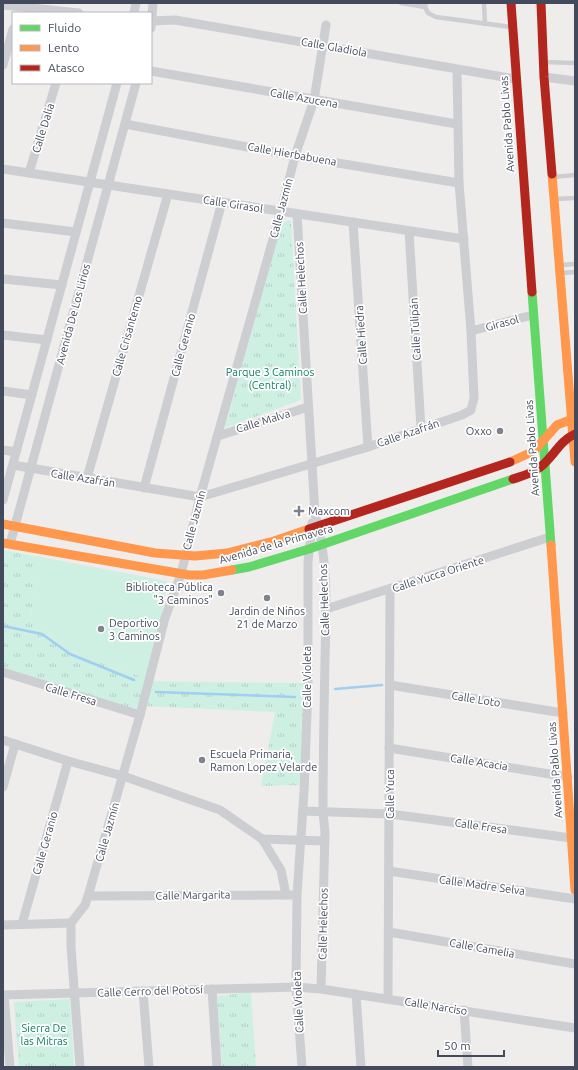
<svg xmlns="http://www.w3.org/2000/svg" width="578" height="1070" font-family="Ubuntu,sans-serif">
  <style>
    .green { fill: #cef0e2 }
    .park { fill: url(#park-tufts) }
    .lines { fill: none; stroke-linecap: round; stroke-linejoin: round }
    .stream { stroke: #a0cff1; stroke-width: 2.5 }
    .lane { stroke: #cdced2; stroke-width: 4.5 }
    .street { stroke: #cdced2; stroke-width: 9 }
    .fast { stroke: #63d668; stroke-width: 9 }
    .slow { stroke: #ff974d; stroke-width: 9 }
    .jam { stroke: #b3261e; stroke-width: 9 }
    .poi-dot { fill: #7f838e; stroke: #fff; stroke-width: 1.5 }
    .labels { text-anchor: middle; stroke-width: 3.5; stroke-linejoin: round; paint-order: stroke }
    .street-label { font-size: 11px; fill: #434a5b; stroke: #fff }
    .park-label { font-size: 11px; fill: #0f815f; stroke: #fff }
    .poi-label { font-size: 11px; fill: #434a5b; stroke: #fff; text-anchor: start }
  </style>
  <defs>
    <pattern id="park-tufts" width="24" height="20" patternUnits="userSpaceOnUse"><rect width="24" height="20" fill="#cef0e2"/><path d="M3 7l-1-3M5 7V3M7 7l1-3M15 17l-1-3M17 17v-4M19 17l1-3" fill="none" stroke="#b2cfc4"/></pattern>
  </defs>
  <rect width="100%" height="100%" fill="#eeedec"/>
  <path class="green" d="M 41,557 L 167,581 L 162,613 L 146,681 L 130,671 L 74,652 L 30,619 Z"/>
  <g class="park">
    <path d="M 291,220 L 301,400 L 225,428 L 282,222 Z"/>
    <path d="M 3,550 L 41,557 L 30,619 L 74,652 L 130,671 L 146,681 L 303,683 L 304,785 L 261,786 L 275,712 L 143,706 L 145,684 L 136,711 L 3,667 Z"/>
    <path d="M 251,992 L 256,1067 L 222,1067 L 217,996 Z"/>
    <path d="M 70,999 L 74,1067 L 19,1067 L 14,1002 Z"/>
  </g>
  <g class="lines">
    <g class="stream">
      <path d="M 3,626 L 42,634 L 70,654 L 134,680"/>
      <path d="M 335,689 L 382,685"/>
      <path d="M 156,692 L 295,697"/>
    </g>
    <g class="lane">
      <path d="M 401,3 L 425,7"/>
      <path d="M 426,3 L 425,7 L 428,13 L 436,17 L 511,27"/>
      <path d="M 484,3 L 485,24"/>
      <path d="M 544,62 L 575,63"/>
      <path d="M 553,177 L 575,175"/>
      <path d="M 555,199 L 575,198"/>
      <path d="M 561,265 L 575,264"/>
      <path d="M 562,273 L 575,272"/>
    </g>
    <g class="street">
      <path d="M 3,5 L 79,13"/>
      <path d="M 134,13 L 136,3"/>
      <path d="M 151,21 L 175,20 L 515,79"/>
      <path d="M 151,28 L 153,3"/>
      <path d="M 3,65 L 13,29"/>
      <path d="M 151,71 L 457,124"/>
      <path d="M 544,77 L 575,81"/>
      <path d="M 125,124 L 295,156 L 459,183"/>
      <path d="M 3,169 L 464,239"/>
      <path d="M 29,173 L 56,83"/>
      <path d="M 297,214 L 315,514 C 329,560 326,612 325,660 C 324,711 323,761 323,812 L 325,832 L 321,989"/>
      <path d="M 353,222 L 368,447"/>
      <path d="M 3,223 L 76,232"/>
      <path d="M 409,231 L 421,428"/>
      <path d="M 3,279 L 62,285"/>
      <path d="M 471,331 L 533,315"/>
      <path d="M 3,335 L 47,340"/>
      <path d="M 3,391 L 32,395"/>
      <path d="M 218,436 L 308,407"/>
      <path d="M 3,450 L 16,452"/>
      <path d="M 13,465 L 200,497 L 368,447 L 462,415 L 471,410 L 474,398 L 471,331 L 459,183 L 457,70"/>
      <path d="M 87,478 L 168,194"/>
      <path d="M 144,488 L 222,202"/>
      <path d="M 3,500 L 117,83"/>
      <path d="M 10,544 L 136,83"/>
      <path d="M 326,609 L 550,537"/>
      <path d="M 3,672 L 140,715"/>
      <path d="M 390,685 L 563,713"/>
      <path d="M 3,740 L 68,761 L 123,776 L 220,810 L 262,839 L 281,870 L 286,895"/>
      <path d="M 389,748 L 568,777"/>
      <path d="M 3,787 L 15,744"/>
      <path d="M 303,811 L 390,814 L 571,838"/>
      <path d="M 262,839 L 325,841"/>
      <path d="M 389,871 L 575,899"/>
      <path d="M 88,896 L 291,895"/>
      <path d="M 22,924 L 68,761"/>
      <path d="M 3,925 L 71,923"/>
      <path d="M 389,932 L 575,964"/>
      <path d="M 212,989 L 217,1067"/>
      <path d="M 143,991 L 149,1067"/>
      <path d="M 356,994 L 361,1067"/>
      <path d="M 3,995 L 296,987 L 321,989 L 575,1028"/>
      <path d="M 4,995 L 10,1067"/>
      <path d="M 388,999 L 390,590"/>
      <path d="M 464,1010 L 468,1067"/>
      <path d="M 80,1067 L 71,947 L 71,923 L 85,905 L 88,896 L 140,715 L 165,618 L 181,574 L 200,497 L 281,211 L 295,156 L 314,100 L 326,25"/>
      <path d="M 302,1067 L 296,987 L 297,895 L 304,792 L 308,688 L 308,562 L 312,523"/>
    </g>
    <g class="fast">
      <path d="M 532,292 L 551,545"/>
      <path d="M 232,570 L 249,567 L 309,549 L 513,479"/>
    </g>
    <g class="slow">
      <path d="M 552,174 L 575,462"/>
      <path d="M 510,462 L 534,451 L 557,425 L 575,418"/>
      <path d="M 3,524 L 155,553 L 195,556 L 227,553 L 274,541 L 309,529"/>
      <path d="M 3,543 L 189,575 L 203,575 L 232,570"/>
      <path d="M 551,545 L 575,890"/>
    </g>
    <g class="jam">
      <path d="M 511,3 L 532,292"/>
      <path d="M 541,3 L 544,77 L 552,174"/>
      <path d="M 513,479 C 522,476 531,474 539,468 C 553,458 559,441 575,434"/>
      <path d="M 309,529 L 510,462"/>
    </g>
  </g>
  <g class="poi-dot">
    <circle cx="500" cy="431" r="4"/>
    <path d="M297 505h4v4h4v4h-4v4h-4v-4h-4v-4h4z"/>
    <circle cx="221" cy="593" r="4"/>
    <circle cx="267" cy="598" r="4"/>
    <circle cx="101" cy="629" r="4"/>
    <circle cx="202" cy="760" r="4"/>
  </g>
  <g class="labels">
    <g class="street-label">
      <text transform="translate(334 47) rotate(10)" y="4">Calle Gladiola</text>
      <text transform="translate(304 98) rotate(10)" y="4">Calle Azucena</text>
      <text transform="translate(507 124) rotate(-94)" y="4">Avenida Pablo Livas</text>
      <text transform="translate(43 128) rotate(-73)" y="4">Calle Dalia</text>
      <text transform="translate(292 154) rotate(10)" y="4">Calle Hierbabuena</text>
      <text transform="translate(233 204) rotate(9)" y="4">Calle Girasol</text>
      <text transform="translate(281 208) rotate(-75)" y="4">Calle Jazmín</text>
      <text transform="translate(301 278) rotate(-93)" y="4">Calle Helechos</text>
      <text transform="translate(73 314) rotate(-75)" y="4">Avenida De Los Lirios</text>
      <text transform="translate(502 323) rotate(-15)" y="4">Girasol</text>
      <text transform="translate(415 329) rotate(-93)" y="4">Calle Tulipán</text>
      <text transform="translate(361 335) rotate(-94)" y="4">Calle Hiedra</text>
      <text transform="translate(127 336) rotate(-74)" y="4">Calle Crisantemo</text>
      <text transform="translate(183 345) rotate(-75)" y="4">Calle Geranio</text>
      <text transform="translate(263 421) rotate(-17)" y="4">Calle Malva</text>
      <text transform="translate(408 433) rotate(-19)" y="4">Calle Azafrán</text>
      <text transform="translate(532 448) rotate(-94)" y="4">Avenida Pablo Livas</text>
      <text transform="translate(83 478) rotate(9)" y="4">Calle Azafrán</text>
      <text transform="translate(194 520) rotate(-75)" y="4">Calle Jazmín</text>
      <text transform="translate(276 544) rotate(-16)" y="4">Avenida de la Primavera</text>
      <text transform="translate(438 574) rotate(-18)" y="4">Calle Yucca Oriente</text>
      <text transform="translate(324 600) rotate(-92)" y="4">Calle Helechos</text>
      <text transform="translate(307 677) rotate(-90)" y="4">Calle Violeta</text>
      <text transform="translate(71 694) rotate(17)" y="4">Calle Fresa</text>
      <text transform="translate(476 699) rotate(9)" y="4">Calle Loto</text>
      <text transform="translate(479 762) rotate(9)" y="4">Calle Acacia</text>
      <text transform="translate(555 770) rotate(-94)" y="4">Avenida Pablo Livas</text>
      <text transform="translate(390 794) rotate(-90)" y="4">Calle Yuca</text>
      <text transform="translate(481 826) rotate(8)" y="4">Calle Fresa</text>
      <text transform="translate(107 832) rotate(-74)" y="4">Calle Jazmín</text>
      <text transform="translate(45 843) rotate(-74)" y="4">Calle Geranio</text>
      <text transform="translate(482 885) rotate(8)" y="4">Calle Madre Selva</text>
      <text transform="translate(193 895) rotate(-1)" y="4">Calle Margarita</text>
      <text transform="translate(323 924) rotate(-89)" y="4">Calle Helechos</text>
      <text transform="translate(482 948) rotate(10)" y="4">Calle Camelia</text>
      <text transform="translate(150 991) rotate(-2)" y="4">Calle Cerro del Potosí</text>
      <text transform="translate(298 1002) rotate(-93)" y="4">Calle Violeta</text>
      <text transform="translate(436 1006) rotate(9)" y="4">Calle Narciso</text>
    </g>
    <g class="park-label">
      <text x="270" y="376">Parque 3 Caminos<tspan x="270" dy="13">(Central)</tspan></text>
      <text x="44" y="1032">Sierra De<tspan x="44" dy="13">las Mitras</tspan></text>
    </g>
    <g class="poi-label">
      <text x="492" y="435" text-anchor="end">Oxxo</text>
      <text x="308" y="515">Maxcom</text>
      <text x="213" y="591" text-anchor="end">Biblioteca Pública<tspan x="213" dy="13">"3 Caminos"</tspan></text>
      <text x="267" y="615" text-anchor="middle">Jardin de Niños<tspan x="267" dy="13">21 de Marzo</tspan></text>
      <text x="109" y="627">Deportivo<tspan x="109" dy="13">3 Caminos</tspan></text>
      <text x="210" y="758">Escuela Primaria,<tspan x="210" dy="13">Ramon Lopez Velarde</tspan></text>
    </g>
  </g>
  <rect width="578" height="1070" fill="none" stroke="#434a5b" stroke-width="8"/>
  <rect x="12" y="12" width="140" height="72" fill="#ffffff" stroke="#b4b7bd"/>
  <rect x="20" y="25" width="20" height="6" fill="#63d668" stroke="#b4b7bd"/>
  <text x="48" y="32" font-size="12" fill="#434a5b">Fluido</text>
  <rect x="20" y="45" width="20" height="6" fill="#ff974d" stroke="#b4b7bd"/>
  <text x="48" y="52" font-size="12" fill="#434a5b">Lento</text>
  <rect x="20" y="65" width="20" height="6" fill="#b3261e" stroke="#b4b7bd"/>
  <text x="48" y="72" font-size="12" fill="#434a5b">Atasco</text>
  <path d="M438 1050v6h66v-6" fill="none" stroke="#434a5b" stroke-width="2"/>
  <text x="444" y="1050" font-size="12" fill="#434a5b" stroke="#ffffff" stroke-width="3" paint-order="stroke">50 m</text>
</svg>
